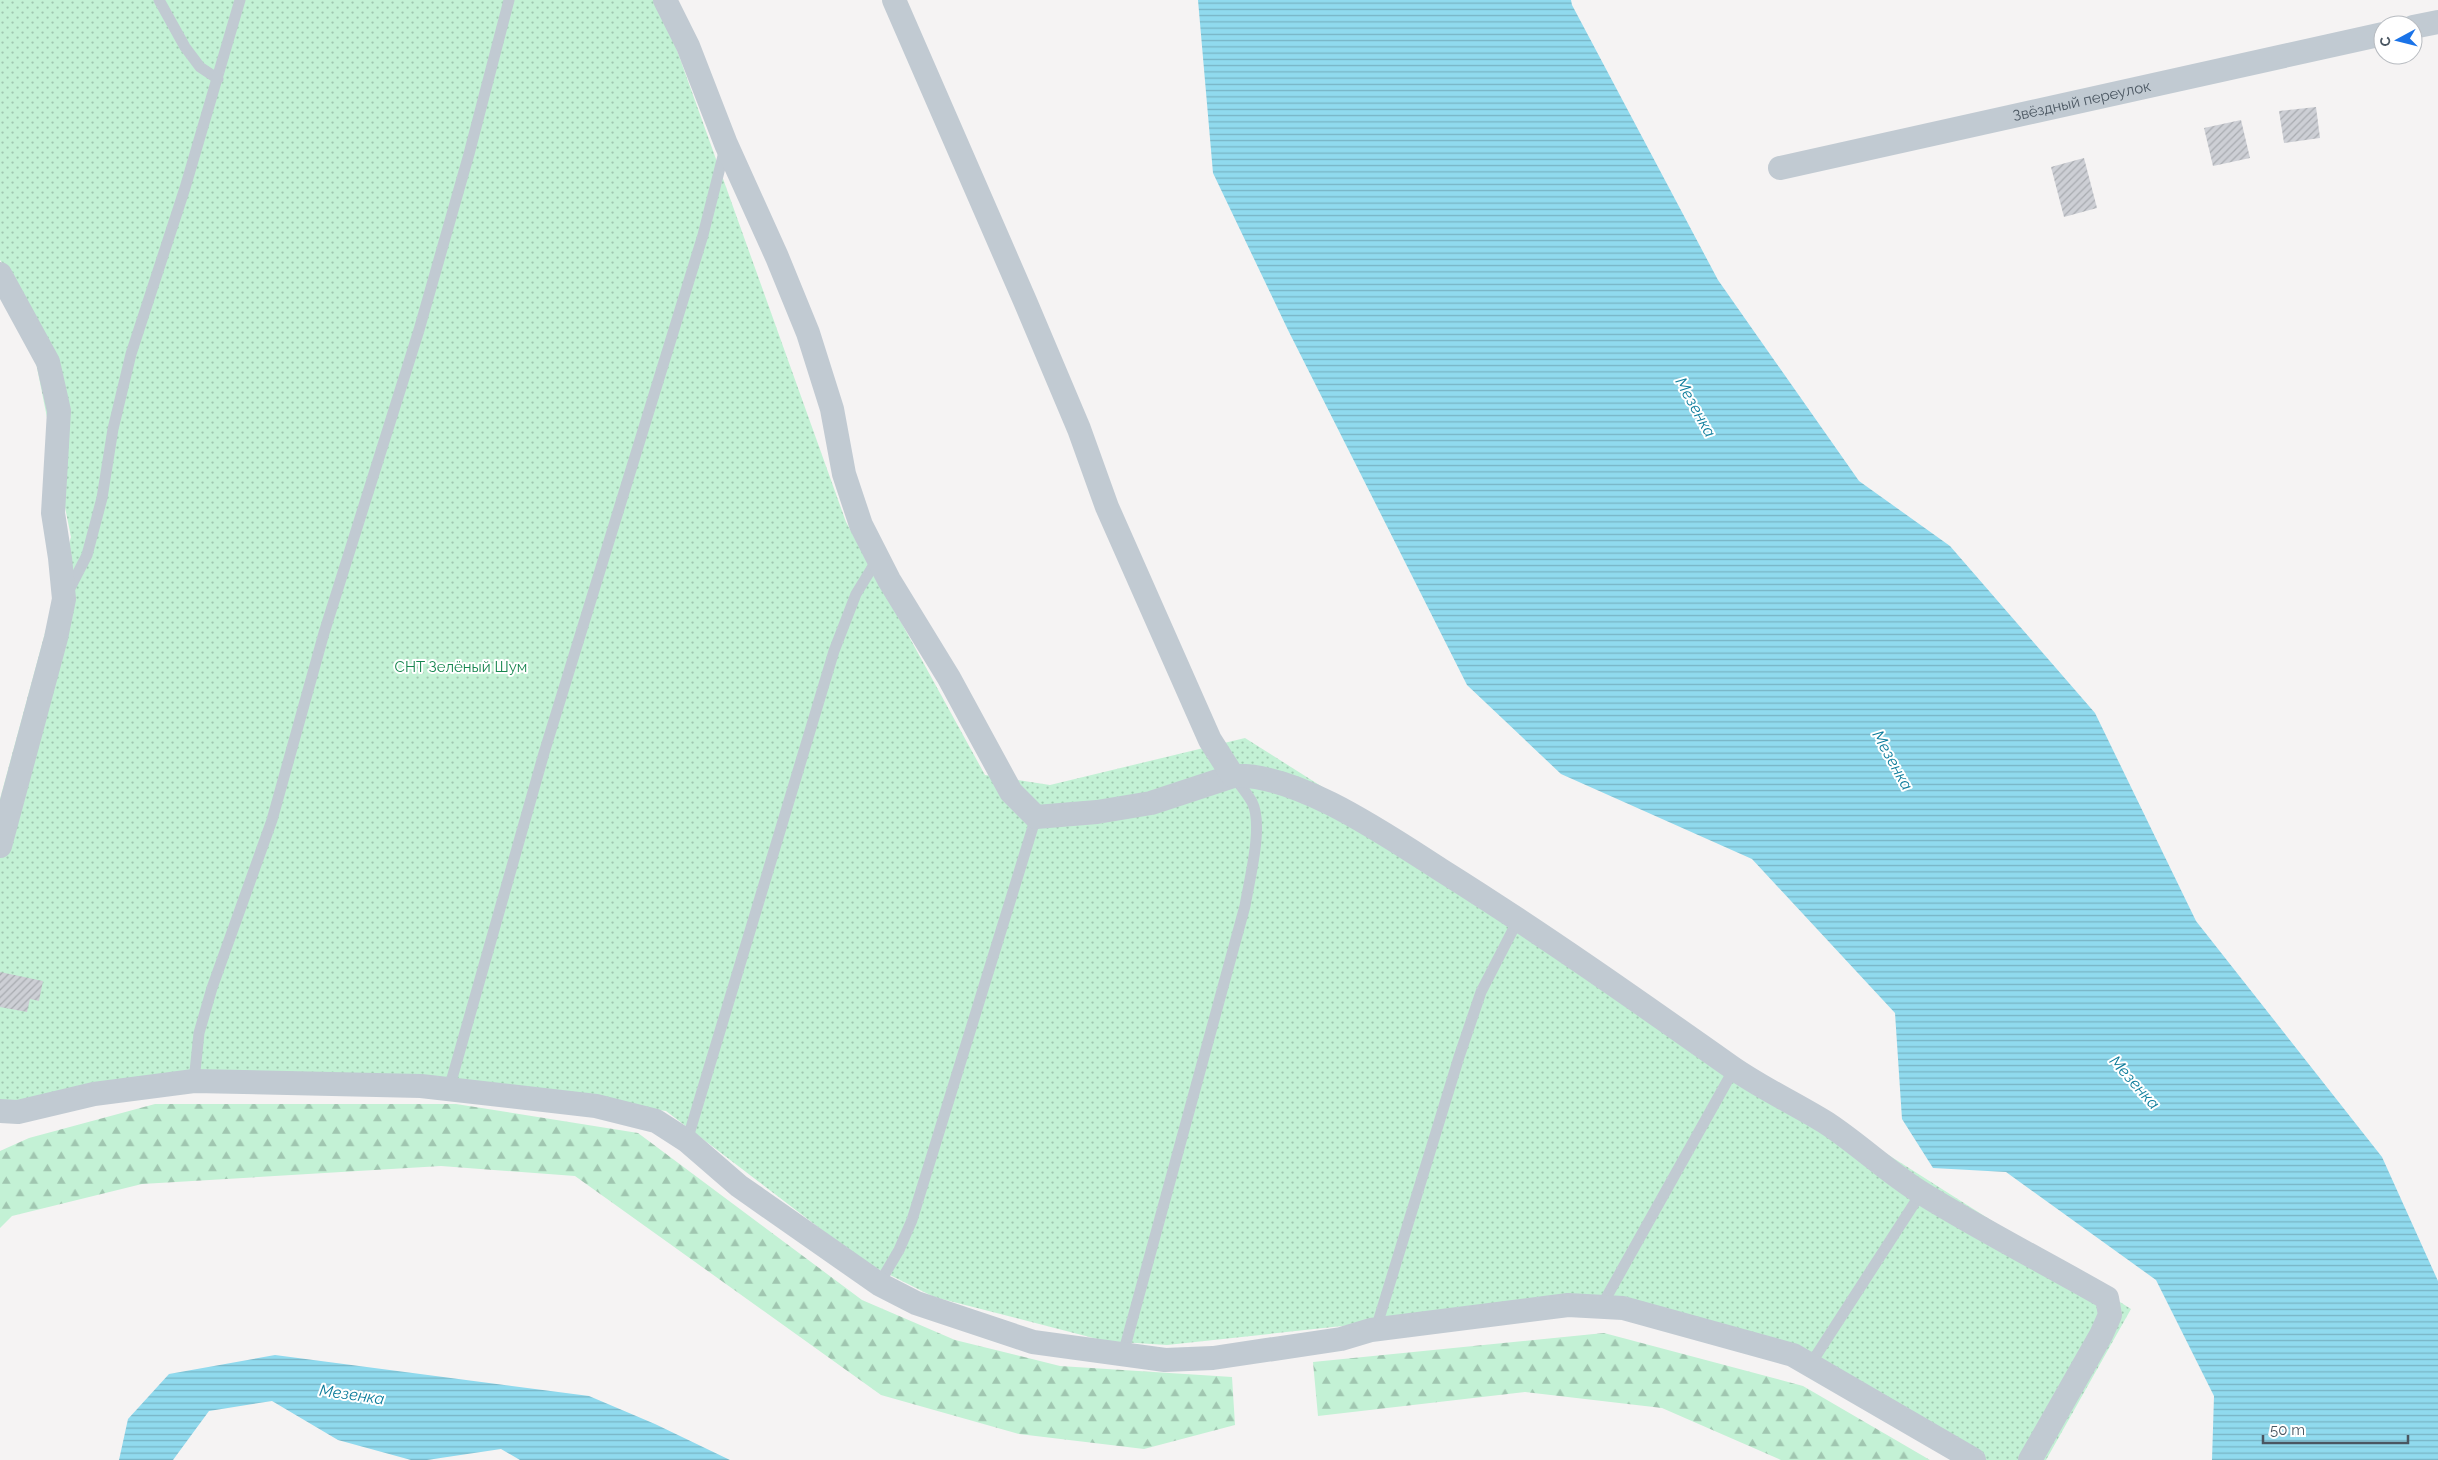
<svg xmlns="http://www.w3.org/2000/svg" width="2438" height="1460" font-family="Raleway,sans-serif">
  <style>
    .grass { fill: url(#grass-dots) }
    .forest { fill: url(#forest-firs) }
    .water { fill: url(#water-rules) }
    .building { fill: url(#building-hatch) }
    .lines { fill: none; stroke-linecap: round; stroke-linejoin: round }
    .service { stroke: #c1cad2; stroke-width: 11 }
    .minor { stroke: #c1cad2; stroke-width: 24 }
    .labels { text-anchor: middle; stroke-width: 4; stroke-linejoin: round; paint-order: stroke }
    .street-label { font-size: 15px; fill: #4a5661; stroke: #fff }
    .park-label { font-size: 15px; fill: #17864f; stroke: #fff }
    .water-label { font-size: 16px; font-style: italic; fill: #0c7c9b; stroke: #fff }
  </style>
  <defs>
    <pattern id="grass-dots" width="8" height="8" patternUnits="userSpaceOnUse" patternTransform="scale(1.25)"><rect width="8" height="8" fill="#c3f1d5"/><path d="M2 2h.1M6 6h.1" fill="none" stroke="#a0c6b0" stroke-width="1.8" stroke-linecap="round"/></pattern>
    <pattern id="forest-firs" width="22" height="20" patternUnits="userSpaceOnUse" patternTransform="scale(1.25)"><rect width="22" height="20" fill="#c3f1d5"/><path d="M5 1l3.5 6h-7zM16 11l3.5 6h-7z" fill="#a0c6b0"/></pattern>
    <pattern id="water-rules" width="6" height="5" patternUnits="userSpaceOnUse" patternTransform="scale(1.25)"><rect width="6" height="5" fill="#90daee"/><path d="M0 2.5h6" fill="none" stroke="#78b4c4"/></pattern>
    <pattern id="building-hatch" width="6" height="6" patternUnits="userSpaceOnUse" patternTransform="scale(1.25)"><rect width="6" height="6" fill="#cdcfd5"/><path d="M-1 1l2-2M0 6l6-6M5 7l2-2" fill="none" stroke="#a8abb0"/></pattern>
  </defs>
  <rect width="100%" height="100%" fill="#f5f3f3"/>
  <path class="grass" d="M 0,0 L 659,0 L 846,522 L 985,775 L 1050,785 L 1245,738 L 1560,937 L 1742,1062 L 2131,1309 L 2046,1460 L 1960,1460 L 1809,1374 L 1620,1296 L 1167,1345 L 1105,1341 L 934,1297 L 864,1262 L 666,1111 L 442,1077 L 179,1074 L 0,1114 L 0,799 L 71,537 L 22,293 L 0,260 Z"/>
  <g class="forest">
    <path d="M 155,1104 L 456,1104 L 638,1133 L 862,1300 L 955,1340 L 1060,1366 L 1232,1377 L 1235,1425 L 1144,1449 L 1019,1434 L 881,1395 L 575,1176 L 441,1166 L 142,1184 L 12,1216 L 0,1228 L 0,1151 L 29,1138 Z"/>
    <path d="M 1604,1333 L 1803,1386 L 1930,1460 L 1781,1460 L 1662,1408 L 1525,1392 L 1318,1416 L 1313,1362 Z"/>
  </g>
  <g class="water">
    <path d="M 1198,0 L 1571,0 L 1572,5 L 1718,280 L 1859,481 L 1950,546 L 2095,713 L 2196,921 L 2382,1157 L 2438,1281 L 2438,1460 L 2212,1460 L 2214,1396 L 2156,1280 L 2006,1172 L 1933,1168 L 1902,1119 L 1895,1013 L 1752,859 L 1561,774 L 1467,685 L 1288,330 L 1213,173 Z"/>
    <path d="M 275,1355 L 589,1396 L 655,1424 L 730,1460 L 520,1460 L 501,1449 L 427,1460 L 411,1460 L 338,1440 L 272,1401 L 209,1411 L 173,1460 L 119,1460 L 128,1419 L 169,1374 Z"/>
  </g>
  <g class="building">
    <path d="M 2316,107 L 2320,138 L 2284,143 L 2279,111 Z"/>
    <path d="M 2241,120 L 2250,158 L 2213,166 L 2204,128 Z"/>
    <path d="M 2084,158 L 2097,208 L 2064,217 L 2051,167 Z"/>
    <path d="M 0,972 L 43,981 L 39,1001 L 30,999 L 27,1012 L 0,1007 Z"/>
  </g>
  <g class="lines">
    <g class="service">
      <path d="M 159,0 L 185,47 L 200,67 L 218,79"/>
      <path d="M 68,592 L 87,555 L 102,498 L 113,429 L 131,354 L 185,188 L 240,0"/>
      <path d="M 194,1081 L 199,1033 L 212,988 L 272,820 L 324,633 L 419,330 L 469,154 L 509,0"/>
      <path d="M 449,1089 L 544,753 L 703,235 L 725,148"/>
      <path d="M 687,1141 L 834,651 L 856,594 L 878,558"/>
      <path d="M 879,1284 L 899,1250 L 912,1220 L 1036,817"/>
      <path d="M 1601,1307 L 1734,1069"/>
      <path d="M 1371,1329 L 1378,1322 L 1459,1057 L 1481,992 L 1519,918"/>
      <path d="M 1123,1354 L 1245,906 C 1249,881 1264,825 1252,802 C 1247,793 1240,785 1234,777"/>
      <path d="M 1810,1365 L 1921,1193"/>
    </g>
    <g class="minor">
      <path d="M 665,0 L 688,46 L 726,144 L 777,257 L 808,333 L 832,409 L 844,474 L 861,525 L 889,580 L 949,678 L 1011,792 L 1036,817 L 1097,812 L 1151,803 L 1233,776"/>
      <path d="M 894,0 L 1025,301 L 1079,429 L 1107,507 L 1210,740 L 1233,776 C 1296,772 1388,836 1441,870 C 1540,932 1635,999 1730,1066 C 1761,1088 1796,1104 1828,1124 C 1861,1146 1890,1174 1923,1194 C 1983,1231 2046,1263 2107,1298 L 2110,1315 L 2101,1335 L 2030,1460"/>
      <path d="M 2413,27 L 2438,22"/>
      <path id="s1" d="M 1780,168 L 2383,34"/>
      <path d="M 0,274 L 48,362 L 59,411 L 53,513 L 60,558 L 64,599 L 56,638 L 0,846"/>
      <path d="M 0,1111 L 18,1112 L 94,1094 L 194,1081 L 421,1086 L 596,1106 L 656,1121 L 687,1141 L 739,1186 L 879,1284 L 916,1303 L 1033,1342 L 1165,1360 L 1213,1358 L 1341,1339 L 1371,1330 L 1568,1305 L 1623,1308 L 1793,1355 L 1974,1460"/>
    </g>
  </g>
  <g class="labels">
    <g class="street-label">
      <text dy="5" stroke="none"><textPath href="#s1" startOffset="309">Звёздный переулок</textPath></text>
    </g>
    <g class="park-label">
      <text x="461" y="672">СНТ Зелёный Шум</text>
    </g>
    <g class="water-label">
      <text transform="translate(1696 407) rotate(61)" y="6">Мезенка</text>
      <text transform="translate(1893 760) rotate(61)" y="6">Мезенка</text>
      <text transform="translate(2135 1082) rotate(48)" y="6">Мезенка</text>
      <text transform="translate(352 1394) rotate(8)" y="6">Мезенка</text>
    </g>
  </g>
  <g transform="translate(2398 40) rotate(263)"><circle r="24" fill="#ffffff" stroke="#b7bbc0"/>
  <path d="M0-4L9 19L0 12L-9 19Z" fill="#1a73e8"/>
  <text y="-8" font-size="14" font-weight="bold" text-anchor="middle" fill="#4a5661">С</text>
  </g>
  <path d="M2263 1435v8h145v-8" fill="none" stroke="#4a5661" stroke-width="2.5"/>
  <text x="2270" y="1435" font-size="15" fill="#4a5661" stroke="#ffffff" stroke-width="4" paint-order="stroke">50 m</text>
</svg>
